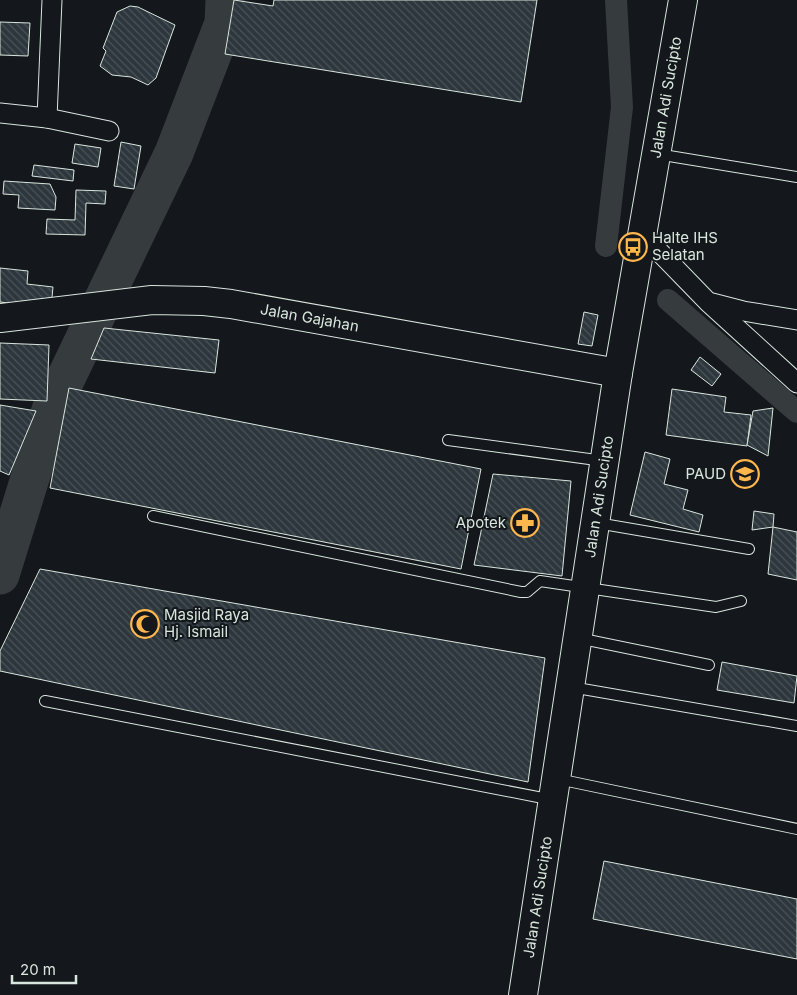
<svg xmlns="http://www.w3.org/2000/svg" width="797" height="995" font-family="Inter,sans-serif">
  <style>
    .lines { fill: none; stroke-linecap: round; stroke-linejoin: round }
    .canal { stroke: #363b3e; stroke-width: 22 }
    .river { stroke: #363b3e; stroke-width: 39 }
    .building { fill: url(#building-back-hatch); stroke: #d8e6dc }
    .lane-casing { stroke: #d8e6dc; stroke-width: 12 }
    .street-casing { stroke: #d8e6dc; stroke-width: 21 }
    .secondary-casing { stroke: #d8e6dc; stroke-width: 30 }
    .highway-casing { stroke: #d8e6dc; stroke-width: 30 }
    .lane { stroke: #14181c; stroke-width: 10 }
    .street { stroke: #14181c; stroke-width: 19 }
    .secondary { stroke: #14181c; stroke-width: 28 }
    .highway { stroke: #14181c; stroke-width: 28 }
    .labels { text-anchor: middle; stroke-width: 4; stroke-linejoin: round; paint-order: stroke }
    .street-label { font-size: 15px; fill: #d8e6dc; stroke: #14181c }
    .poi-label { font-size: 15px; fill: #d8e6dc; stroke: #14181c; text-anchor: start }
  </style>
  <defs>
    <pattern id="building-back-hatch" width="6" height="6" patternUnits="userSpaceOnUse" patternTransform="scale(1.25)"><rect width="6" height="6" fill="#2c363c"/><path d="M-1 5l2 2M0 0l6 6M5-1l2 2" fill="none" stroke="#4a5358"/></pattern>
  </defs>
  <rect width="100%" height="100%" fill="#14181c"/>
  <g class="lines">
    <g class="canal">
      <path d="M 606,246 L 622,107 L 616,0"/>
      <path d="M 668,300 L 797,412"/>
    </g>
    <path class="river" d="M 0,575 L 52,407 L 174,153 L 224,23 L 225,0"/>
  </g>
  <g class="building">
    <path d="M 234,0 L 273,6 L 274,0 L 537,0 L 521,102 L 225,54 Z"/>
    <path d="M 130,6 L 138,7 L 175,25 L 156,78 L 148,85 L 131,77 L 112,75 L 100,66 L 106,51 L 103,48 L 117,12 Z"/>
    <path d="M 0,22 L 30,23 L 28,56 L 0,55 Z"/>
    <path d="M 121,142 L 141,146 L 134,189 L 114,186 Z"/>
    <path d="M 75,144 L 101,148 L 98,167 L 72,163 Z"/>
    <path d="M 34,165 L 74,170 L 73,181 L 32,176 Z"/>
    <path d="M 4,181 L 50,184 L 56,197 L 55,210 L 18,208 L 19,195 L 3,194 Z"/>
    <path d="M 76,190 L 106,191 L 105,204 L 86,203 L 85,235 L 46,234 L 47,219 L 75,220 Z"/>
    <path d="M 0,268 L 28,271 L 27,284 L 53,287 L 51,308 L 0,302 Z"/>
    <path d="M 584,312 L 598,315 L 592,346 L 578,344 Z"/>
    <path d="M 104,328 L 219,340 L 215,373 L 91,359 Z"/>
    <path d="M 0,343 L 49,345 L 47,401 L 0,399 Z"/>
    <path d="M 700,357 L 721,374 L 712,386 L 691,370 Z"/>
    <path d="M 69,388 L 481,469 L 461,569 L 50,488 Z"/>
    <path d="M 672,389 L 726,397 L 724,412 L 751,415 L 747,446 L 666,435 Z"/>
    <path d="M 0,405 L 36,411 L 9,475 L 0,471 Z"/>
    <path d="M 773,408 L 768,456 L 747,445 L 753,411 Z"/>
    <path d="M 645,452 L 670,459 L 664,484 L 688,490 L 683,509 L 703,515 L 699,532 L 630,515 Z"/>
    <path d="M 493,474 L 571,481 L 562,576 L 474,565 Z"/>
    <path d="M 754,511 L 774,514 L 773,527 L 752,530 Z"/>
    <path d="M 773,527 L 797,532 L 797,580 L 768,574 Z"/>
    <path d="M 40,569 L 545,658 L 528,782 L 0,671 L 0,651 Z"/>
    <path d="M 722,662 L 797,676 L 794,703 L 717,690 Z"/>
    <path d="M 604,861 L 797,899 L 797,959 L 593,919 Z"/>
  </g>
  <g class="lines">
    <defs>
      <g id="lane">
        <path d="M 657,154 L 797,177"/>
        <path d="M 448,440 L 604,461"/>
        <path d="M 153,516 L 521,592 L 527,592 L 540,581 L 716,607 L 741,601"/>
        <path d="M 597,523 L 749,549"/>
        <path d="M 578,638 L 709,665"/>
        <path d="M 571,687 L 797,726"/>
        <path d="M 45,701 L 553,800"/>
        <path d="M 558,779 L 797,829"/>
      </g>
      <g id="street">
        <path d="M 0,113 L 47,118 L 109,131"/>
        <path d="M 47,118 L 52,0"/>
        <path d="M 643,235 L 708,302 L 797,383"/>
        <path d="M 712,303 L 743,311 L 797,320"/>
      </g>
      <g id="secondary">
        <path id="s1" d="M 0,318 L 152,300 L 204,301 L 231,304 L 618,373"/>
      </g>
      <g id="highway">
        <path id="s2" d="M 523,995 L 618,373 L 683,0"/>
      </g>
    </defs>
    <use href="#lane" class="lane-casing"/>
    <use href="#street" class="street-casing"/>
    <use href="#secondary" class="secondary-casing"/>
    <use href="#highway" class="highway-casing"/>
    <use href="#lane" class="lane"/>
    <use href="#street" class="street"/>
    <use href="#secondary" class="secondary"/>
    <use href="#highway" class="highway"/>
  </g>
  <defs>
    <symbol id="bus-ring" viewBox="-11 -11 22 22"><circle r="9.5" fill="#14181c" stroke="#ffb74d" stroke-width="1.5"/><path d="M-5-6H5V4H4V6H2V4H-2V6H-4V4H-5ZM-3.5-4V0h7V-4ZM-3.5 1.2v1.5H-2V1.2ZM2 1.2v1.5H3.5V1.2Z" fill="#ffb74d"/></symbol>
    <symbol id="school-ring" viewBox="-11 -11 22 22"><circle r="9.5" fill="#14181c" stroke="#ffb74d" stroke-width="1.5"/><path d="M0-5L7-2L0 1L-7-2ZM-4 1L0 2.5L4 1V4Q0 6-4 4Z" fill="#ffb74d"/></symbol>
    <symbol id="pharmacy-ring" viewBox="-11 -11 22 22"><circle r="9.5" fill="#14181c" stroke="#ffb74d" stroke-width="1.5"/><path d="M-2-6h4v4h4v4h-4v4h-4v-4h-4v-4h4Z" fill="#ffb74d"/></symbol>
    <symbol id="mosque-ring" viewBox="-11 -11 22 22"><circle r="9.5" fill="#14181c" stroke="#ffb74d" stroke-width="1.5"/><path d="M3.5-4.9A6 6 0 1 0 3.5 4.9A5 5 0 1 1 3.5-4.9Z" fill="#ffb74d"/></symbol>
  </defs>
  <g fill-rule="evenodd">
    <use href="#bus-ring" x="617" y="231" width="32" height="32"/>
    <use href="#school-ring" x="729" y="458" width="32" height="32"/>
    <use href="#pharmacy-ring" x="509" y="507" width="32" height="32"/>
    <use href="#mosque-ring" x="129" y="608" width="32" height="32"/>
  </g>
  <g class="labels">
    <g class="street-label">
      <text dy="5" stroke="none"><textPath href="#s2" startOffset="909">Jalan Adi Sucipto</textPath></text>
      <text dy="5" stroke="none"><textPath href="#s1" startOffset="312">Jalan Gajahan</textPath></text>
      <text dy="5" stroke="none"><textPath href="#s2" startOffset="504">Jalan Adi Sucipto</textPath></text>
      <text dy="5" stroke="none"><textPath href="#s2" startOffset="99">Jalan Adi Sucipto</textPath></text>
    </g>
    <g class="poi-label">
      <text x="652" y="243">Halte IHS<tspan x="652" dy="17">Selatan</tspan></text>
      <text x="726" y="479" text-anchor="end">PAUD</text>
      <text x="506" y="528" text-anchor="end">Apotek</text>
      <text x="164" y="620">Masjid Raya<tspan x="164" dy="17">Hj. Ismail</tspan></text>
    </g>
  </g>
  <path d="M12 975v8h64v-8" fill="none" stroke="#d8e6dc" stroke-width="2.5"/>
  <text x="20" y="975" font-size="15" fill="#d8e6dc" stroke="#14181c" stroke-width="4" paint-order="stroke">20 m</text>
</svg>
